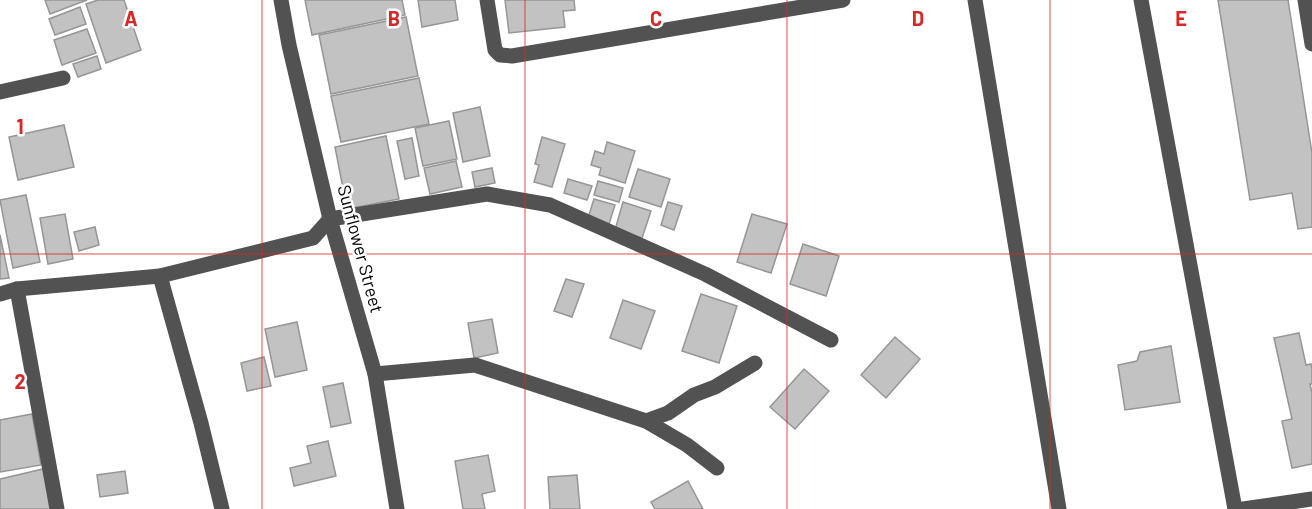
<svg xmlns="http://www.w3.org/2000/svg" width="1312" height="509" font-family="Barlow,sans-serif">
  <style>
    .building { fill: #c2c2c2; stroke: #969696; stroke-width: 1.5 }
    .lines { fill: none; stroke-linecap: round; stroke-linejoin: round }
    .minor { stroke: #525252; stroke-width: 15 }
    .grid { fill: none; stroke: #d62828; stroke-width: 1.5; stroke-opacity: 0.55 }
    .labels { text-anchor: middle; stroke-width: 5; stroke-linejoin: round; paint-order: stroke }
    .street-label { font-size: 18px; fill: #000; stroke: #fff }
    .grid-label { font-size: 20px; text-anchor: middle; font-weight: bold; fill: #d62828; stroke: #fff; stroke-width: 5; stroke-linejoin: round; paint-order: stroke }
  </style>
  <rect width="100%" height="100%" fill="#fff"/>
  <g class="building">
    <path d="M 45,0 L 87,0 L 50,14 Z"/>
    <path d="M 98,0 L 124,0 L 141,50 L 106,63 L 86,4 Z"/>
    <path d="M 305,0 L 402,0 L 405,15 L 312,35 Z"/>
    <path d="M 418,0 L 455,0 L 458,20 L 422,27 Z"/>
    <path d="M 505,0 L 574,0 L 575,10 L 563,11 L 565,27 L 509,33 Z"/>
    <path d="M 1218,0 L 1288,0 L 1312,153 L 1312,227 L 1298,229 L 1292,193 L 1250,200 Z"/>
    <path d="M 80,7 L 86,24 L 55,35 L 49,19 Z"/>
    <path d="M 406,17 L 418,76 L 331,94 L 319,35 Z"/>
    <path d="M 87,29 L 96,53 L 62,65 L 54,40 Z"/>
    <path d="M 97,56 L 101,69 L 78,77 L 73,64 Z"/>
    <path d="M 419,78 L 429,124 L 341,142 L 331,96 Z"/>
    <path d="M 480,107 L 490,156 L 463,162 L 453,113 Z"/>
    <path d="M 449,121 L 457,159 L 423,166 L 415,128 Z"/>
    <path d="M 64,125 L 74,167 L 18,180 L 9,137 Z"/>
    <path d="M 386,136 L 399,199 L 347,209 L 335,147 Z"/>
    <path d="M 542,137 L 565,144 L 552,187 L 534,182 L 539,165 L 535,164 Z"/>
    <path d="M 412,138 L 419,176 L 405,179 L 397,141 Z"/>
    <path d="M 607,142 L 635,151 L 625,183 L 599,175 L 601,168 L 591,165 L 595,151 L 604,154 Z"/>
    <path d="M 456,161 L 462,187 L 430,194 L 424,168 Z"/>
    <path d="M 492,168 L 495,183 L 475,187 L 472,172 Z"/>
    <path d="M 638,169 L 670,179 L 661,207 L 629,197 Z"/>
    <path d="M 568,179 L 592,186 L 587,200 L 564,193 Z"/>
    <path d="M 598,181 L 623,188 L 619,202 L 594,195 Z"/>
    <path d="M 26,195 L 40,262 L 13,268 L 0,200 Z"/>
    <path d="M 594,199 L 615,205 L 609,224 L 588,218 Z"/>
    <path d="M 623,202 L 651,211 L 642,238 L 615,230 Z"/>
    <path d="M 668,202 L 682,206 L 674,230 L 661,225 Z"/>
    <path d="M 65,214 L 73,259 L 48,264 L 40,218 Z"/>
    <path d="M 752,214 L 787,224 L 771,273 L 737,262 Z"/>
    <path d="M 95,227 L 99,245 L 79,251 L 74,232 Z"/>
    <path d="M 0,235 L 9,278 L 0,279 Z"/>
    <path d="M 803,244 L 839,256 L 826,296 L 790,284 Z"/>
    <path d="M 566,279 L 584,284 L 572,317 L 554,311 Z"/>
    <path d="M 701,294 L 737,306 L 719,363 L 682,351 Z"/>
    <path d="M 623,300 L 655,311 L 641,349 L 610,338 Z"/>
    <path d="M 492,319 L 498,353 L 474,358 L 468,323 Z"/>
    <path d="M 297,322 L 307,370 L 275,377 L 265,329 Z"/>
    <path d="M 1299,333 L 1306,365 L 1311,364 L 1312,369 L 1312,384 L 1310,384 L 1312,393 L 1312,464 L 1292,468 L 1282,421 L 1292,419 L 1274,338 Z"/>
    <path d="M 895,337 L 920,359 L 886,398 L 861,375 Z"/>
    <path d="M 1171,346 L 1180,402 L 1125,410 L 1118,365 L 1137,361 L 1140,352 Z"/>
    <path d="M 264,357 L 271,386 L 247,391 L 241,363 Z"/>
    <path d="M 804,369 L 829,391 L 795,429 L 770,407 Z"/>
    <path d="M 343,383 L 351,423 L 331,427 L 323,387 Z"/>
    <path d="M 32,414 L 41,465 L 0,472 L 0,420 Z"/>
    <path d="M 328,441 L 336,476 L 294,486 L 290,468 L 311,463 L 307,446 Z"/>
    <path d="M 488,455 L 495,491 L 482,494 L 485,509 L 463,509 L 455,461 Z"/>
    <path d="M 43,469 L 52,509 L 0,509 L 0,479 Z"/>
    <path d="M 125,471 L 128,493 L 100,497 L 97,475 Z"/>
    <path d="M 577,475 L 580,509 L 550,509 L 548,477 Z"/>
    <path d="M 688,481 L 703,509 L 655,509 L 651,502 Z"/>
  </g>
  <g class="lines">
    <g class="minor">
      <path d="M 281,0 L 289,45 L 330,219 L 375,374 L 397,509"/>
      <path d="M 487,0 L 495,50 L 500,55 L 512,56 L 843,0"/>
      <path d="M 975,0 L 1059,509"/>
      <path d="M 1141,0 L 1235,509"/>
      <path d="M 1305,0 L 1312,44"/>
      <path d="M 0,92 L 63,78"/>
      <path d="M 160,276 L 201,423 L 222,509"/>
      <path d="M 17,289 L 57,509"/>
      <path d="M 0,294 L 17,289 L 160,276 L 313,238 L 330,219 L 487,194 L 550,205 L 705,274 L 831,340"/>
      <path d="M 375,374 L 475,365 L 646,421 L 687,445 L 717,468"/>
      <path d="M 646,421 L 668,413 L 694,395 L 715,387 L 755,363"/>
      <path d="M 1243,509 L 1312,499"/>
    </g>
  </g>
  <path class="grid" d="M 262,0 L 262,509M 525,0 L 525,509M 787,0 L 787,509M 1050,0 L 1050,509M 0,254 L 1312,254"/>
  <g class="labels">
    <g class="street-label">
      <text transform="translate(360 249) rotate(75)" y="6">Sunflower Street</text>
    </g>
  </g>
  <g class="grid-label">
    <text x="131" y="26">A</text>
    <text x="394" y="26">B</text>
    <text x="656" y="26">C</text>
    <text x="918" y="26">D</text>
    <text x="1181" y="26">E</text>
    <text x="20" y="134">1</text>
    <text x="20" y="389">2</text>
  </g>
</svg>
